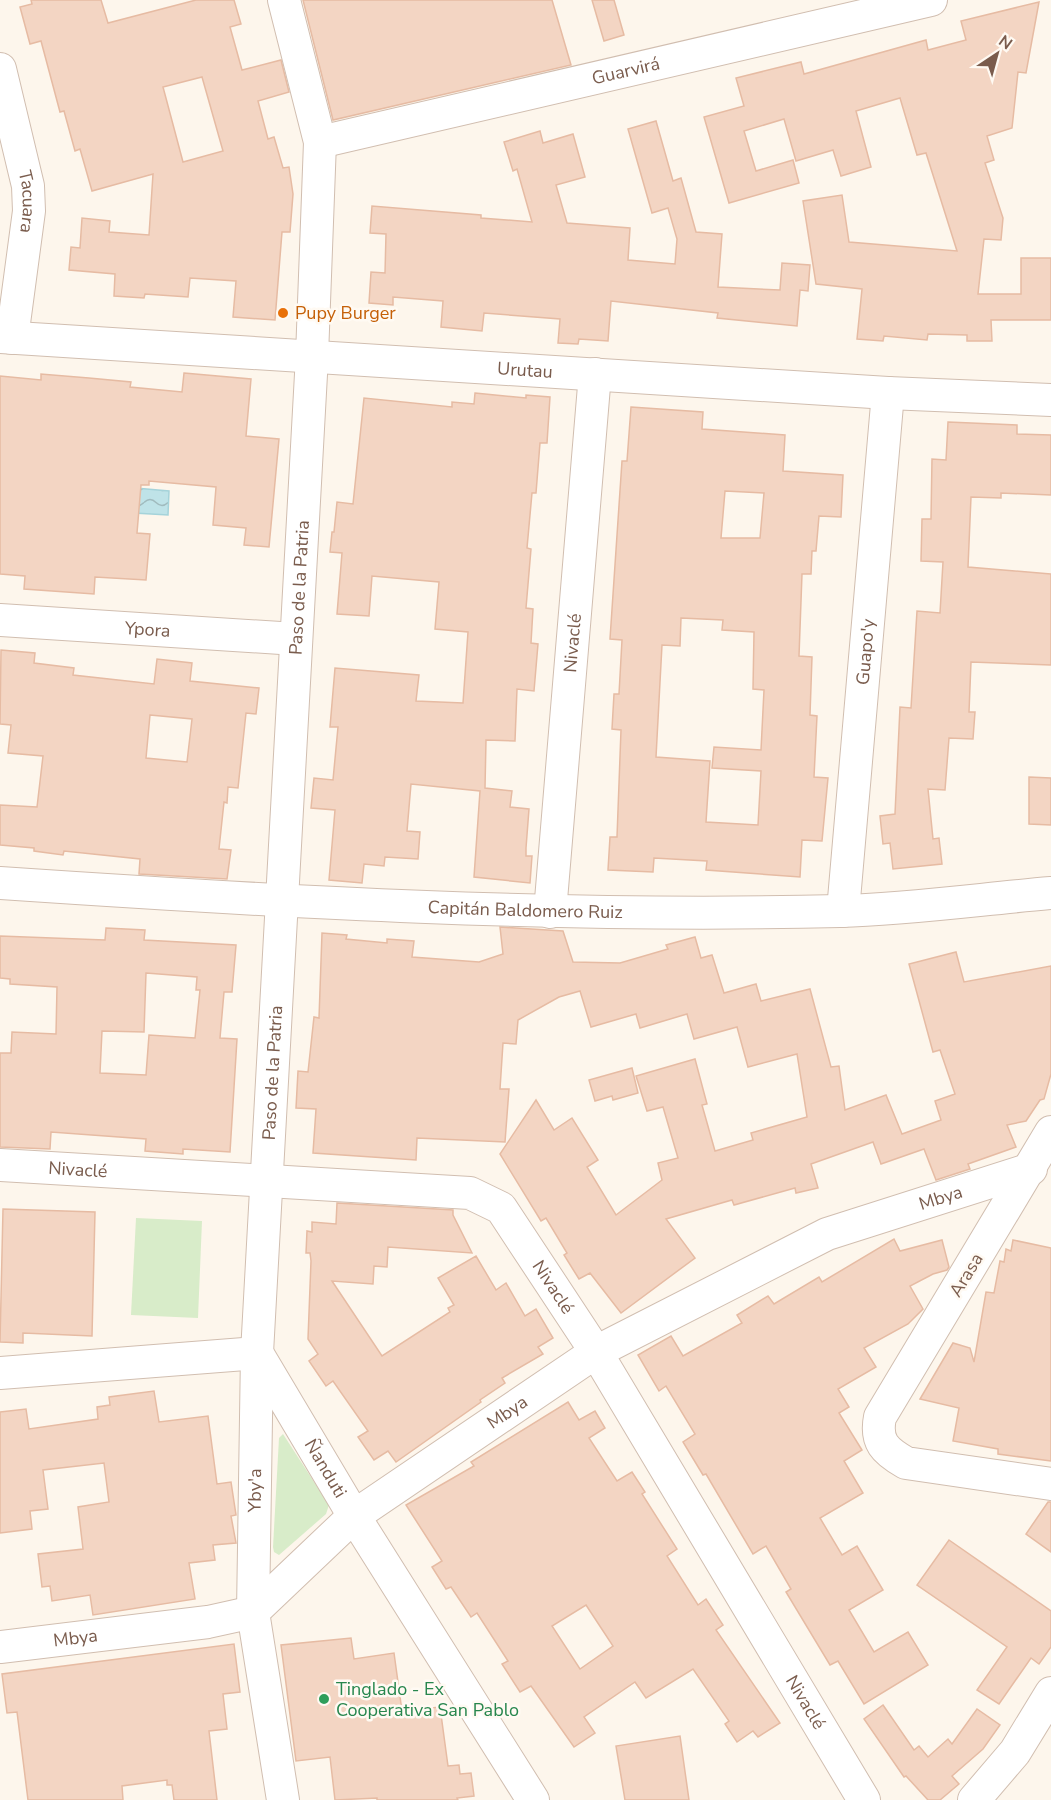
<svg xmlns="http://www.w3.org/2000/svg" width="1051" height="1800" font-family="'Nunito Sans',sans-serif">
  <style>
    .grass { fill: #d8ecc9 }
    .water { fill: url(#water-waves); stroke: #a5d3da; stroke-width: 1.5 }
    .building { fill: #f3d5c3; stroke: #e6bba3; stroke-width: 1.5; fill-rule: evenodd }
    .lines { fill: none; stroke-linecap: round; stroke-linejoin: round }
    .minor-casing { stroke: #d1beb0; stroke-width: 34 }
    .minor { stroke: #fff; stroke-width: 32 }
    .food-dot { fill: #e8710a; stroke: #fffaf3; stroke-width: 2 }
    .leisure-dot { fill: #2e9e5b; stroke: #fffaf3; stroke-width: 2 }
    .labels { text-anchor: middle; stroke-width: 5; stroke-linejoin: round; paint-order: stroke }
    .street-label { font-size: 18px; fill: #7a5c4d; stroke: #fffaf3 }
    .food-label { font-size: 18px; fill: #c56008; stroke: #fffaf3; text-anchor: start }
    .leisure-label { font-size: 18px; fill: #27864d; stroke: #fffaf3; text-anchor: start }
  </style>
  <defs>
    <pattern id="water-waves" width="16" height="10" patternUnits="userSpaceOnUse" patternTransform="scale(1.5)"><rect width="16" height="10" fill="#bfe3e8"/><path d="M0 5q4-4 8 0t8 0" fill="none" stroke="#a0bbbe"/></pattern>
  </defs>
  <rect width="100%" height="100%" fill="#fdf6ec"/>
  <g class="grass">
    <path d="M 136,1218 L 202,1221 L 198,1318 L 131,1315 Z"/>
    <path d="M 283,1434 L 329,1505 L 326,1514 L 279,1555 L 274,1552 L 273,1547 L 279,1438 Z"/>
  </g>
  <path class="water" d="M 135,488 L 169,491 L 168,515 L 134,513 Z"/>
  <g class="building">
    <path d="M 31,0 L 101,0 L 108,23 L 196,0 L 234,0 L 241,24 L 230,27 L 242,70 L 281,60 L 289,92 L 258,101 L 268,139 L 274,137 L 283,168 L 289,167 L 293,194 L 290,232 L 282,232 L 275,320 L 233,317 L 236,281 L 190,278 L 188,297 L 145,294 L 144,298 L 114,296 L 115,274 L 69,270 L 71,247 L 80,248 L 82,218 L 110,221 L 109,232 L 149,235 L 153,174 L 92,191 L 80,149 L 75,151 L 64,111 L 60,112 L 41,41 L 30,44 L 20,7 L 32,4 ZM 202,77 L 223,151 L 183,162 L 163,87 Z"/>
    <path d="M 303,0 L 552,0 L 571,65 L 333,120 Z"/>
    <path d="M 592,0 L 614,0 L 624,35 L 604,41 Z"/>
    <path d="M 1039,2 L 1026,73 L 1018,72 L 1012,128 L 987,136 L 994,160 L 985,163 L 1003,218 L 1001,240 L 984,239 L 978,294 L 1021,294 L 1021,258 L 1051,258 L 1051,320 L 991,320 L 992,341 L 967,341 L 967,335 L 928,334 L 927,340 L 884,336 L 883,341 L 857,339 L 862,289 L 816,284 L 803,201 L 842,195 L 849,242 L 957,251 L 926,153 L 917,155 L 900,98 L 856,111 L 871,167 L 841,176 L 833,150 L 796,161 L 784,119 L 744,131 L 756,171 L 793,160 L 799,183 L 729,203 L 704,117 L 744,106 L 736,78 L 801,62 L 804,74 L 926,40 L 928,50 L 966,40 L 961,21 Z"/>
    <path d="M 656,121 L 673,181 L 681,178 L 696,232 L 722,234 L 718,287 L 780,290 L 782,263 L 810,265 L 808,291 L 800,290 L 797,326 L 717,318 L 718,313 L 611,301 L 608,341 L 579,339 L 578,344 L 558,343 L 560,319 L 484,313 L 482,331 L 441,327 L 443,301 L 393,297 L 393,305 L 369,303 L 371,272 L 385,273 L 386,234 L 370,233 L 372,206 L 481,215 L 481,218 L 532,222 L 517,169 L 513,171 L 504,142 L 540,131 L 543,143 L 573,134 L 585,177 L 556,185 L 567,223 L 630,228 L 628,260 L 675,264 L 677,239 L 668,208 L 652,213 L 628,129 Z"/>
    <path d="M 184,373 L 251,379 L 246,436 L 279,439 L 269,547 L 244,545 L 246,528 L 213,525 L 216,487 L 149,481 L 149,485 L 141,485 L 137,533 L 150,534 L 146,580 L 95,577 L 94,594 L 24,589 L 25,576 L 0,574 L 0,376 L 41,380 L 41,374 L 89,378 L 131,382 L 130,387 L 182,392 Z"/>
    <path d="M 475,393 L 526,398 L 526,395 L 550,397 L 547,443 L 540,443 L 536,493 L 532,493 L 527,548 L 531,549 L 526,608 L 533,609 L 531,643 L 538,644 L 534,691 L 517,689 L 515,741 L 486,740 L 485,788 L 512,791 L 510,807 L 529,809 L 526,848 L 526,856 L 532,856 L 530,883 L 474,877 L 480,791 L 411,784 L 407,831 L 420,832 L 418,859 L 385,857 L 384,866 L 364,864 L 362,883 L 329,880 L 335,810 L 311,808 L 314,778 L 333,780 L 338,727 L 330,727 L 335,668 L 419,675 L 416,701 L 463,703 L 468,632 L 435,629 L 439,582 L 372,576 L 369,616 L 337,614 L 342,553 L 330,552 L 332,532 L 334,532 L 337,502 L 353,504 L 364,398 L 452,407 L 452,402 L 474,404 Z"/>
    <path d="M 631,407 L 703,412 L 702,429 L 785,435 L 783,471 L 843,475 L 841,517 L 819,516 L 816,551 L 812,551 L 811,574 L 802,574 L 799,656 L 812,657 L 810,715 L 817,716 L 814,777 L 828,778 L 822,841 L 802,840 L 800,877 L 706,870 L 707,861 L 654,858 L 653,872 L 608,870 L 610,837 L 617,837 L 621,730 L 612,729 L 614,694 L 619,694 L 622,640 L 610,639 L 622,461 L 627,461 ZM 725,491 L 764,493 L 760,538 L 721,538 ZM 681,618 L 723,620 L 722,630 L 754,632 L 753,689 L 764,690 L 761,750 L 714,747 L 712,768 L 761,771 L 758,825 L 706,822 L 710,761 L 656,757 L 662,645 L 680,646 Z"/>
    <path d="M 948,422 L 1017,425 L 1017,434 L 1051,435 L 1051,495 L 1001,493 L 1001,498 L 971,497 L 968,567 L 1051,574 L 1051,665 L 971,662 L 969,712 L 975,712 L 973,739 L 949,738 L 945,790 L 928,789 L 933,839 L 939,838 L 942,864 L 893,869 L 890,843 L 883,844 L 880,816 L 895,814 L 900,707 L 911,708 L 917,611 L 940,613 L 943,562 L 921,561 L 922,519 L 931,519 L 932,459 L 946,460 Z"/>
    <path d="M 1,650 L 35,653 L 34,663 L 74,668 L 73,675 L 154,684 L 157,659 L 192,663 L 190,681 L 259,688 L 256,714 L 246,713 L 238,788 L 228,787 L 227,803 L 224,802 L 219,849 L 231,850 L 227,879 L 139,874 L 140,859 L 64,851 L 63,855 L 34,851 L 34,848 L 0,845 L 0,805 L 37,807 L 43,756 L 8,753 L 11,725 L 0,724 ZM 150,715 L 192,719 L 187,762 L 146,758 Z"/>
    <path d="M 1029,777 L 1051,778 L 1051,825 L 1029,824 Z"/>
    <path d="M 500,927 L 563,931 L 573,962 L 620,963 L 668,949 L 666,945 L 695,937 L 701,958 L 712,955 L 724,993 L 756,984 L 761,1001 L 810,989 L 831,1067 L 839,1066 L 845,1110 L 886,1095 L 902,1134 L 941,1120 L 935,1101 L 955,1094 L 940,1050 L 933,1052 L 909,964 L 956,952 L 964,982 L 1051,966 L 1051,1074 L 1044,1099 L 1040,1100 L 1026,1121 L 1007,1125 L 1016,1147 L 968,1164 L 970,1169 L 936,1180 L 924,1149 L 881,1164 L 873,1142 L 811,1164 L 818,1188 L 796,1193 L 795,1188 L 734,1205 L 732,1200 L 666,1219 L 695,1258 L 621,1313 L 590,1273 L 579,1279 L 564,1255 L 567,1253 L 546,1218 L 541,1221 L 500,1154 L 536,1100 L 554,1130 L 572,1118 L 598,1160 L 587,1167 L 616,1215 L 662,1180 L 658,1163 L 678,1158 L 663,1107 L 647,1111 L 636,1076 L 695,1059 L 707,1104 L 702,1105 L 715,1151 L 753,1140 L 751,1133 L 807,1117 L 797,1054 L 748,1067 L 737,1027 L 694,1039 L 687,1014 L 640,1028 L 636,1014 L 591,1027 L 580,991 L 559,997 L 518,1020 L 516,1044 L 503,1043 L 500,1089 L 509,1089 L 505,1142 L 417,1138 L 416,1160 L 313,1153 L 316,1109 L 296,1108 L 298,1071 L 308,1072 L 314,1017 L 319,1018 L 322,933 L 347,935 L 346,939 L 387,943 L 387,939 L 414,941 L 412,957 L 479,962 L 503,954 Z"/>
    <path d="M 106,928 L 145,930 L 144,940 L 236,945 L 232,992 L 224,992 L 220,1038 L 237,1039 L 230,1152 L 183,1149 L 183,1154 L 145,1151 L 146,1139 L 51,1132 L 50,1149 L 0,1147 L 0,1053 L 11,1053 L 12,1032 L 56,1034 L 57,987 L 10,984 L 10,979 L 0,978 L 0,936 L 105,940 ZM 146,973 L 197,977 L 196,990 L 200,990 L 195,1038 L 149,1035 L 146,1075 L 100,1073 L 102,1031 L 144,1032 Z"/>
    <path d="M 632,1068 L 638,1093 L 613,1100 L 612,1096 L 595,1101 L 589,1080 Z"/>
    <path d="M 337,1203 L 453,1210 L 453,1215 L 472,1253 L 388,1247 L 387,1267 L 374,1266 L 373,1284 L 332,1281 L 382,1356 L 450,1312 L 448,1308 L 454,1305 L 438,1278 L 476,1256 L 496,1290 L 506,1283 L 525,1316 L 536,1309 L 553,1338 L 538,1347 L 543,1354 L 502,1378 L 505,1383 L 480,1400 L 481,1402 L 396,1462 L 388,1451 L 374,1460 L 358,1437 L 368,1431 L 333,1381 L 326,1386 L 309,1361 L 318,1354 L 308,1339 L 311,1261 L 310,1253 L 306,1253 L 307,1231 L 312,1232 L 312,1222 L 336,1224 Z"/>
    <path d="M 3,1209 L 95,1212 L 92,1336 L 23,1333 L 23,1343 L 0,1342 Z"/>
    <path d="M 894,1239 L 900,1251 L 942,1240 L 949,1267 L 947,1270 L 933,1274 L 910,1286 L 923,1309 L 908,1324 L 864,1348 L 876,1367 L 838,1389 L 849,1407 L 839,1413 L 862,1450 L 844,1461 L 863,1493 L 820,1518 L 842,1555 L 857,1546 L 883,1590 L 849,1610 L 874,1652 L 908,1632 L 928,1665 L 864,1704 L 838,1661 L 830,1665 L 786,1592 L 791,1589 L 766,1546 L 753,1554 L 706,1474 L 703,1475 L 683,1442 L 695,1434 L 666,1386 L 659,1391 L 638,1355 L 671,1336 L 683,1356 L 742,1323 L 737,1315 L 768,1296 L 774,1304 L 819,1277 L 822,1282 Z"/>
    <path d="M 1013,1240 L 1051,1248 L 1051,1461 L 998,1454 L 998,1449 L 953,1441 L 959,1408 L 920,1399 L 953,1343 L 970,1348 L 974,1362 L 986,1292 L 994,1293 L 1000,1261 L 1004,1262 L 1006,1249 L 1011,1251 Z"/>
    <path d="M 154,1391 L 159,1422 L 208,1416 L 217,1484 L 231,1482 L 236,1515 L 231,1516 L 236,1543 L 213,1545 L 215,1560 L 189,1563 L 195,1599 L 93,1615 L 90,1595 L 52,1601 L 50,1586 L 42,1587 L 38,1554 L 83,1549 L 78,1507 L 109,1502 L 104,1463 L 43,1470 L 48,1509 L 30,1511 L 32,1529 L 0,1533 L 0,1412 L 26,1409 L 29,1429 L 98,1419 L 97,1407 L 110,1405 L 109,1397 Z"/>
    <path d="M 568,1402 L 579,1420 L 595,1411 L 605,1428 L 589,1438 L 617,1481 L 632,1472 L 645,1492 L 642,1494 L 677,1549 L 667,1556 L 698,1605 L 706,1599 L 723,1625 L 716,1630 L 780,1723 L 758,1737 L 753,1731 L 737,1742 L 725,1724 L 729,1721 L 693,1669 L 646,1698 L 635,1682 L 584,1717 L 595,1733 L 574,1747 L 531,1686 L 520,1692 L 502,1664 L 508,1661 L 477,1613 L 471,1617 L 451,1587 L 446,1589 L 432,1567 L 442,1561 L 406,1505 L 474,1466 L 471,1462 ZM 586,1605 L 613,1646 L 580,1669 L 552,1626 Z"/>
    <path d="M 1048,1502 L 1051,1502 L 1051,1552 L 1026,1534 Z"/>
    <path d="M 949,1540 L 1051,1611 L 1051,1647 L 1039,1664 L 1031,1658 L 999,1704 L 977,1690 L 1007,1647 L 917,1585 Z"/>
    <path d="M 351,1638 L 354,1659 L 394,1653 L 402,1711 L 440,1707 L 448,1766 L 459,1765 L 460,1774 L 471,1773 L 474,1796 L 457,1798 L 458,1800 L 377,1800 L 377,1798 L 335,1800 L 330,1757 L 296,1761 L 281,1645 Z"/>
    <path d="M 234,1644 L 240,1692 L 223,1694 L 227,1729 L 209,1731 L 217,1800 L 174,1800 L 172,1785 L 167,1785 L 167,1780 L 122,1786 L 123,1800 L 28,1800 L 17,1712 L 7,1713 L 2,1674 Z"/>
    <path d="M 883,1705 L 914,1750 L 919,1746 L 928,1757 L 948,1739 L 952,1744 L 977,1709 L 1000,1725 L 983,1749 L 952,1776 L 959,1784 L 940,1800 L 928,1800 L 906,1776 L 904,1777 L 864,1719 Z"/>
    <path d="M 680,1736 L 689,1800 L 625,1800 L 616,1746 Z"/>
  </g>
  <g class="lines">
    <defs>
      <g id="minor">
        <path id="s1" d="M 0,69 L 28,186 L 29,211 L 12,338"/>
        <path id="s2" d="M 320,142 L 931,0"/>
        <path id="s3" d="M 0,337 L 888,393 L 1051,400"/>
        <path id="s4" d="M 0,620 L 296,639"/>
        <path id="s5" d="M 0,883 C 280,902 559,918 840,911 C 910,909 981,899 1051,893"/>
        <path id="s6" d="M 843,911 L 888,393"/>
        <path id="s7" d="M 550,912 L 595,374"/>
        <path d="M 1051,1132 L 880,1417 C 875,1442 885,1451 906,1463 L 1051,1484"/>
        <path id="s8" d="M 0,1165 L 470,1193 L 501,1208 L 596,1352 L 864,1800"/>
        <path id="s9" d="M 0,1373 L 257,1353 L 354,1516 L 533,1800"/>
        <path id="s10" d="M 0,1647 L 208,1622 L 253,1612 L 354,1516 L 596,1352 L 827,1234 L 1031,1169"/>
        <path id="s11" d="M 283,1800 L 253,1612 L 257,1353 L 312,356 L 320,142 L 284,0"/>
        <path d="M 974,1800 L 1015,1752 L 1051,1693"/>
      </g>
    </defs>
    <use href="#minor" class="minor-casing"/>
    <use href="#minor" class="minor"/>
  </g>
  <circle class="food-dot" cx="283" cy="313" r="6"/>
  <circle class="leisure-dot" cx="324" cy="1699" r="6"/>
  <g class="labels">
    <g class="street-label">
      <text dy="6" stroke="none"><textPath href="#s2" startOffset="314">Guarvirá</textPath></text>
      <text dy="6" stroke="none"><textPath href="#s1" startOffset="136">Tacuara</textPath></text>
      <text dy="6" stroke="none"><textPath href="#s3" startOffset="526">Urutau</textPath></text>
      <text dy="6" stroke="none"><textPath href="#s11" startOffset="1216">Paso de la Patria</textPath></text>
      <text dy="6" stroke="none"><textPath href="#s4" startOffset="148">Ypora</textPath></text>
      <text dy="6" stroke="none"><textPath href="#s7" startOffset="270">Nivaclé</textPath></text>
      <text dy="6" stroke="none"><textPath href="#s6" startOffset="260">Guapo'y</textPath></text>
      <text dy="6" stroke="none"><textPath href="#s5" startOffset="526">Capitán Baldomero Ruiz</textPath></text>
      <text dy="6" stroke="none"><textPath href="#s11" startOffset="730">Paso de la Patria</textPath></text>
      <text dy="6" stroke="none"><textPath href="#s8" startOffset="78">Nivaclé</textPath></text>
      <text dy="6" stroke="none"><textPath href="#s10" startOffset="1066">Mbya</textPath></text>
      <text transform="translate(966 1275) rotate(-59)" y="6">Arasa</text>
      <text dy="6" stroke="none"><textPath href="#s8" startOffset="600">Nivaclé</textPath></text>
      <text dy="6" stroke="none"><textPath href="#s10" startOffset="580">Mbya</textPath></text>
      <text dy="6" stroke="none"><textPath href="#s9" startOffset="392">Ñanduti</textPath></text>
      <text dy="6" stroke="none"><textPath href="#s11" startOffset="312">Yby'a</textPath></text>
      <text dy="6" stroke="none"><textPath href="#s10" startOffset="76">Mbya</textPath></text>
      <text dy="6" stroke="none"><textPath href="#s8" startOffset="1086">Nivaclé</textPath></text>
    </g>
    <g class="food-label">
      <text x="295" y="319">Pupy Burger</text>
    </g>
    <g class="leisure-label">
      <text x="336" y="1695">Tinglado - Ex<tspan x="336" dy="21">Cooperativa San Pablo</tspan></text>
    </g>
  </g>
  <g transform="translate(997 54) rotate(36)" stroke="#fffaf3" stroke-width="4.5" paint-order="stroke">
  <path d="M0-4.5L10 22L0 15L-10 22Z" fill="#7a5c4d"/>
  <text y="-9" font-size="16" font-weight="bold" text-anchor="middle" fill="#7a5c4d">N</text>
  </g>
</svg>
